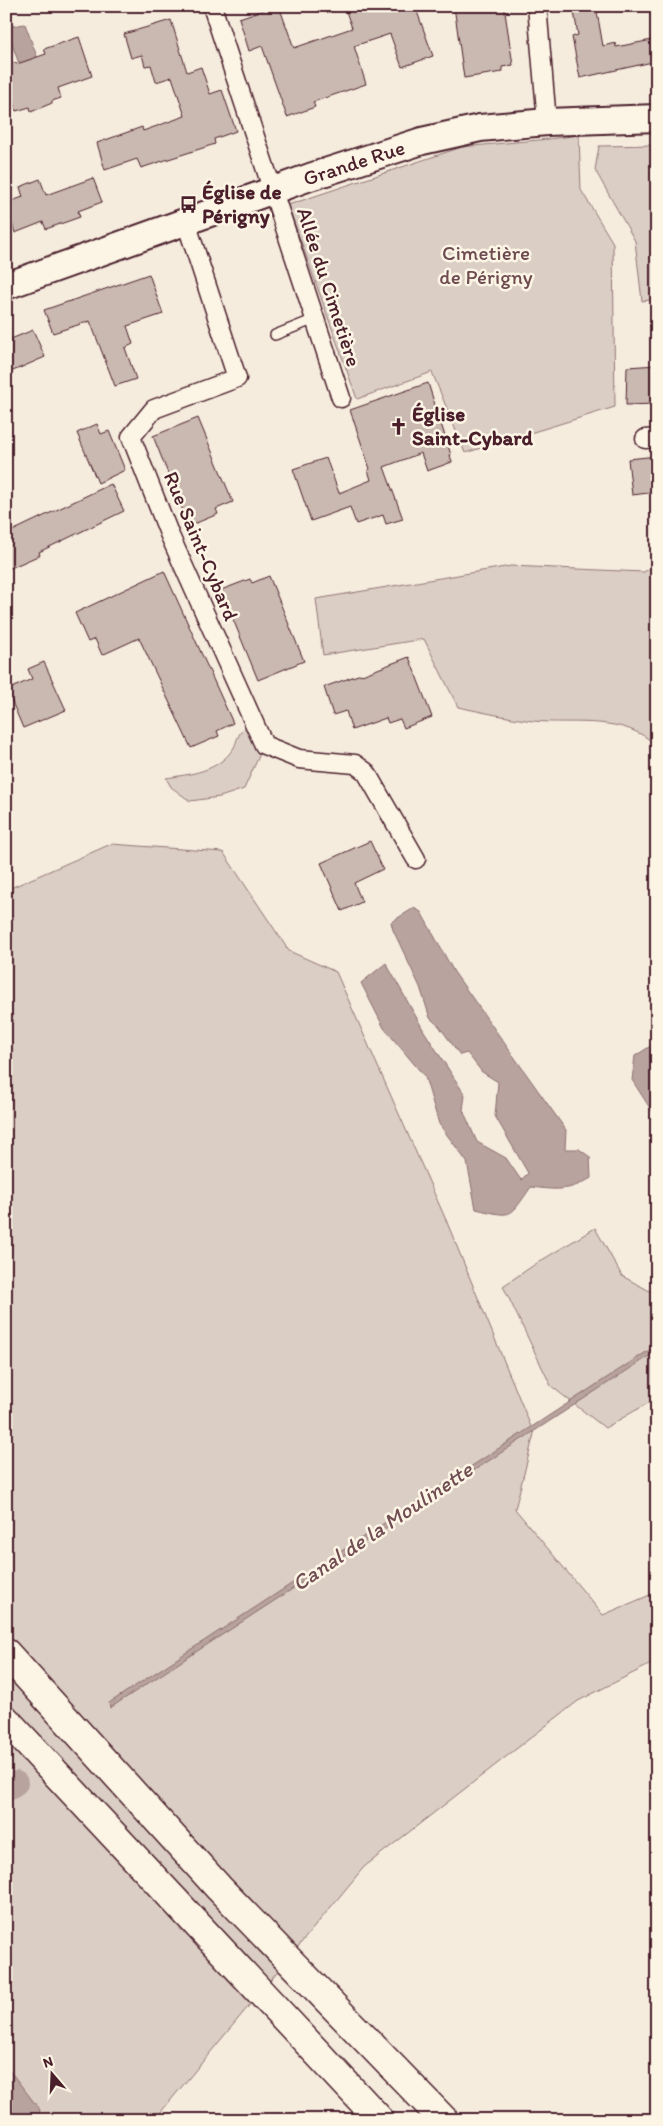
<svg xmlns="http://www.w3.org/2000/svg" width="663" height="2126" font-family="Itim,sans-serif">
  <style>
    .green { fill: #dbcec4; stroke: #927678 }
    .water { fill: #b8a39e; stroke: #8c6e70 }
    .lines { fill: none; stroke-linecap: round; stroke-linejoin: round }
    .canal { stroke: #b8a39e; stroke-width: 24 }
    .building { fill: #cab9b1; stroke: #4a1f2b }
    .lane-casing { stroke: #4a1f2b; stroke-width: 12 }
    .street-casing { stroke: #4a1f2b; stroke-width: 21 }
    .secondary-casing { stroke: #4a1f2b; stroke-width: 30 }
    .highway-casing { stroke: #4a1f2b; stroke-width: 31 }
    .lane { stroke: #fcf5e5; stroke-width: 9 }
    .street { stroke: #fcf5e5; stroke-width: 18 }
    .secondary { stroke: #fcf5e5; stroke-width: 26 }
    .highway { stroke: #fcf5e5; stroke-width: 28 }
    .labels { text-anchor: middle; stroke-width: 5; stroke-linejoin: round; paint-order: stroke }
    .street-label { font-size: 21px; fill: #4a1f2b; stroke: #fcf5e5 }
    .poi-label { font-size: 21px; font-weight: bold; fill: #4a1f2b; stroke: #fcf5e5; text-anchor: start }
    .park-label { font-size: 21px; fill: #6e4b51; stroke: #fcf5e5 }
    .water-label { font-size: 22px; font-style: italic; fill: #704d53; stroke: #fcf5e5 }
  </style>
  <rect width="100%" height="100%" fill="#f5ecde"/>
  <filter id="ink" filterUnits="userSpaceOnUse"><feTurbulence type="fractalNoise" baseFrequency=".02" numOctaves="2"/><feDisplacementMap in="SourceGraphic" scale="10" xChannelSelector="R" yChannelSelector="G"/><feConvolveMatrix kernelMatrix="1 2 1 2 8 2 1 2 1" color-interpolation-filters="sRGB"/></filter>
  <g filter="url(#ink)">
    <g class="green">
      <path d="M 579,135 L 581,190 L 613,243 L 615,407 L 465,453 L 432,372 L 357,399 L 288,205 L 462,147 L 549,139 Z"/>
      <path d="M 657,145 L 657,299 L 642,301 L 635,241 L 595,170 L 599,146 Z"/>
      <path d="M 657,564 L 657,746 C 624,714 575,725 533,721 C 508,718 482,712 458,707 L 424,639 L 323,655 L 316,599 L 511,566 L 644,572 Z"/>
      <path d="M 253,722 L 264,745 L 244,789 L 220,797 L 190,801 L 171,787 L 166,778 C 191,774 217,772 233,749 C 236,745 236,740 239,735 C 241,730 249,725 253,722 Z"/>
      <path d="M 111,844 L 223,852 L 289,951 L 336,972 L 446,1220 L 534,1434 L 515,1509 L 603,1615 L 657,1592 L 657,1661 L 578,1701 L 364,1867 L 160,2113 L 166,2120 L 6,2120 L 6,890 Z"/>
      <path d="M 595,1228 L 622,1276 L 657,1295 L 657,1398 L 605,1428 L 551,1386 L 503,1286 L 537,1263 Z"/>
    </g>
    <g class="water">
      <path d="M 25,24 L 39,62 L 21,69 L 7,31 L 12,26 Z"/>
      <path d="M 414,908 L 421,912 L 454,972 L 566,1130 L 565,1149 L 579,1149 L 590,1157 L 591,1178 C 568,1192 557,1190 531,1187 C 509,1218 514,1218 476,1209 L 467,1162 L 439,1124 L 425,1077 L 384,1028 L 361,983 L 386,963 L 424,1031 L 465,1095 L 463,1110 L 477,1142 L 506,1158 L 521,1180 L 528,1173 L 495,1116 L 498,1082 L 482,1072 L 467,1053 L 460,1055 L 439,1026 L 430,1018 L 420,987 L 393,930 L 391,922 Z"/>
      <path d="M 657,1042 L 657,1119 L 632,1080 L 635,1056 Z"/>
      <path d="M 657,1345 L 657,1351 L 110,1708 L 109,1703 Z"/>
      <path d="M 6,2066 L 40,2110 L 38,2120 L 6,2120 Z"/>
    </g>
    <g class="lines">
      <path class="canal" d="M 6,1790 L 16,1783"/>
    </g>
    <g class="building">
      <path d="M 275,6 L 279,6 L 294,48 L 352,28 L 344,6 L 415,6 L 433,56 L 402,67 L 390,34 L 354,46 L 366,84 L 313,102 L 315,107 L 287,117 L 262,46 L 249,51 L 239,18 Z"/>
      <path d="M 454,6 L 504,6 L 513,65 L 502,67 L 502,72 L 464,78 Z"/>
      <path d="M 573,6 L 596,6 L 603,46 L 615,43 L 616,47 L 657,39 L 657,61 L 580,78 L 572,37 L 578,35 Z"/>
      <path d="M 171,20 L 187,72 L 201,67 L 210,94 L 222,90 L 236,131 L 214,139 L 215,144 L 141,168 L 137,159 L 105,170 L 97,143 L 142,127 L 143,131 L 185,116 L 172,77 L 156,82 L 151,65 L 145,66 L 142,55 L 131,58 L 124,34 Z"/>
      <path d="M 79,37 L 92,76 L 58,88 L 61,98 L 52,101 L 52,103 L 31,112 L 30,107 L 16,111 L 6,78 L 6,59 L 17,64 L 46,54 L 44,49 Z"/>
      <path d="M 93,178 L 102,202 L 78,211 L 80,217 L 46,229 L 43,222 L 15,233 L 6,203 L 23,197 L 20,187 L 40,179 L 46,195 Z"/>
      <path d="M 149,274 L 163,314 L 127,326 L 133,344 L 125,348 L 136,379 L 115,386 L 90,321 L 53,333 L 44,310 Z"/>
      <path d="M 33,330 L 45,357 L 6,374 L 6,341 Z"/>
      <path d="M 657,365 L 655,404 L 626,405 L 627,367 Z"/>
      <path d="M 428,383 L 451,455 L 450,455 L 452,462 L 427,471 L 421,453 L 384,467 L 403,519 L 386,524 L 383,515 L 356,524 L 350,507 L 311,521 L 293,469 L 326,458 L 339,493 L 371,480 L 368,470 L 370,469 L 350,410 Z"/>
      <path d="M 198,418 L 233,502 L 216,509 L 218,514 L 189,526 L 153,436 Z"/>
      <path d="M 97,424 L 101,434 L 109,431 L 125,470 L 98,483 L 77,433 Z"/>
      <path d="M 657,456 L 657,492 L 632,495 L 628,459 Z"/>
      <path d="M 111,484 L 124,511 L 39,552 L 40,555 L 6,570 L 6,534 Z"/>
      <path d="M 164,571 L 233,723 L 217,731 L 219,736 L 191,748 L 139,638 L 102,655 L 95,639 L 88,642 L 75,613 Z"/>
      <path d="M 269,576 L 304,661 L 258,680 L 221,590 L 250,579 L 252,583 Z"/>
      <path d="M 409,657 L 432,717 L 404,728 L 400,719 L 388,723 L 386,718 L 352,730 L 346,711 L 333,715 L 324,687 L 361,674 L 362,675 Z"/>
      <path d="M 44,662 L 66,710 L 23,728 L 7,690 L 32,679 L 28,669 Z"/>
      <path d="M 370,841 L 383,869 L 354,883 L 362,902 L 342,911 L 321,863 Z"/>
    </g>
    <g class="lines">
      <defs>
        <path id="lane" d="M 275,335 L 315,319"/>
        <g id="street">
          <path d="M 212,6 L 341,398"/>
          <path d="M 537,6 L 547,122"/>
          <path d="M 186,222 L 237,378 L 154,409 L 131,437 L 170,536 L 264,745 L 299,759 L 355,764 L 366,772 L 416,859"/>
          <path d="M 645,439 L 657,438"/>
        </g>
        <path id="secondary" d="M 6,286 L 310,177 L 422,141 L 480,128 L 547,122 L 657,118"/>
        <g id="highway">
          <path d="M 6,1653 L 219,1888 L 444,2120"/>
          <path d="M 6,1720 L 380,2120"/>
        </g>
      </defs>
      <use href="#lane" class="lane-casing"/>
      <use href="#street" class="street-casing"/>
      <use href="#secondary" class="secondary-casing"/>
      <use href="#highway" class="highway-casing"/>
      <use href="#lane" class="lane"/>
      <use href="#street" class="street"/>
      <use href="#secondary" class="secondary"/>
      <use href="#highway" class="highway"/>
    </g>
  </g>
  <defs>
    <symbol id="bus-bare" viewBox="-9 -9 18 18"><path d="M-5-6H5V4H4V6H2V4H-2V6H-4V4H-5ZM-3.5-4V0h7V-4ZM-3.5 1.2v1.5H-2V1.2ZM2 1.2v1.5H3.5V1.2Z" fill="#4a1f2b" stroke="#fcf5e5" stroke-width="2.5" paint-order="stroke"/></symbol>
    <symbol id="church-bare" viewBox="-9 -9 18 18"><path d="M-1.2-6h2.4v3.5h3.3v2.4h-3.3V6h-2.4V-.1h-3.3v-2.4h3.3Z" fill="#4a1f2b" stroke="#fcf5e5" stroke-width="2.5" paint-order="stroke"/></symbol>
  </defs>
  <g fill-rule="evenodd">
    <use href="#bus-bare" x="176" y="192" width="25" height="25"/>
    <use href="#church-bare" x="386" y="414" width="25" height="25"/>
  </g>
  <g class="labels">
    <g class="street-label">
      <text transform="translate(354 163) rotate(-18)" y="7">Grande Rue</text>
      <text transform="translate(329 287) rotate(72)" y="7">Allée du Cimetière</text>
      <text transform="translate(201 546) rotate(67)" y="7">Rue Saint-Cybard</text>
    </g>
    <g class="poi-label">
      <text x="202" y="199">Église de<tspan x="202" dy="24">Périgny</tspan></text>
      <text x="412" y="421">Église<tspan x="412" dy="24">Saint-Cybard</tspan></text>
    </g>
    <g class="park-label">
      <text x="486" y="260">Cimetière<tspan x="486" dy="24">de Périgny</tspan></text>
    </g>
    <g class="water-label">
      <text transform="translate(382 1526) rotate(-34)" y="8">Canal de la Moulinette</text>
    </g>
  </g>
  <rect width="663" height="2126" fill="none" stroke="#fcf5e5" stroke-width="25"/>
  <rect x="12" y="12" width="638" height="2101" fill="none" stroke="#4a1f2b" stroke-width="2" filter="url(#ink)"/>
  <g transform="translate(52 2074) rotate(341)" stroke="#fcf5e5" stroke-width="4" paint-order="stroke">
  <path d="M0-4L9 19L0 12L-9 19Z" fill="#4a1f2b"/>
  <text y="-8" font-size="14" font-weight="bold" text-anchor="middle" fill="#4a1f2b">N</text>
  </g>
</svg>
